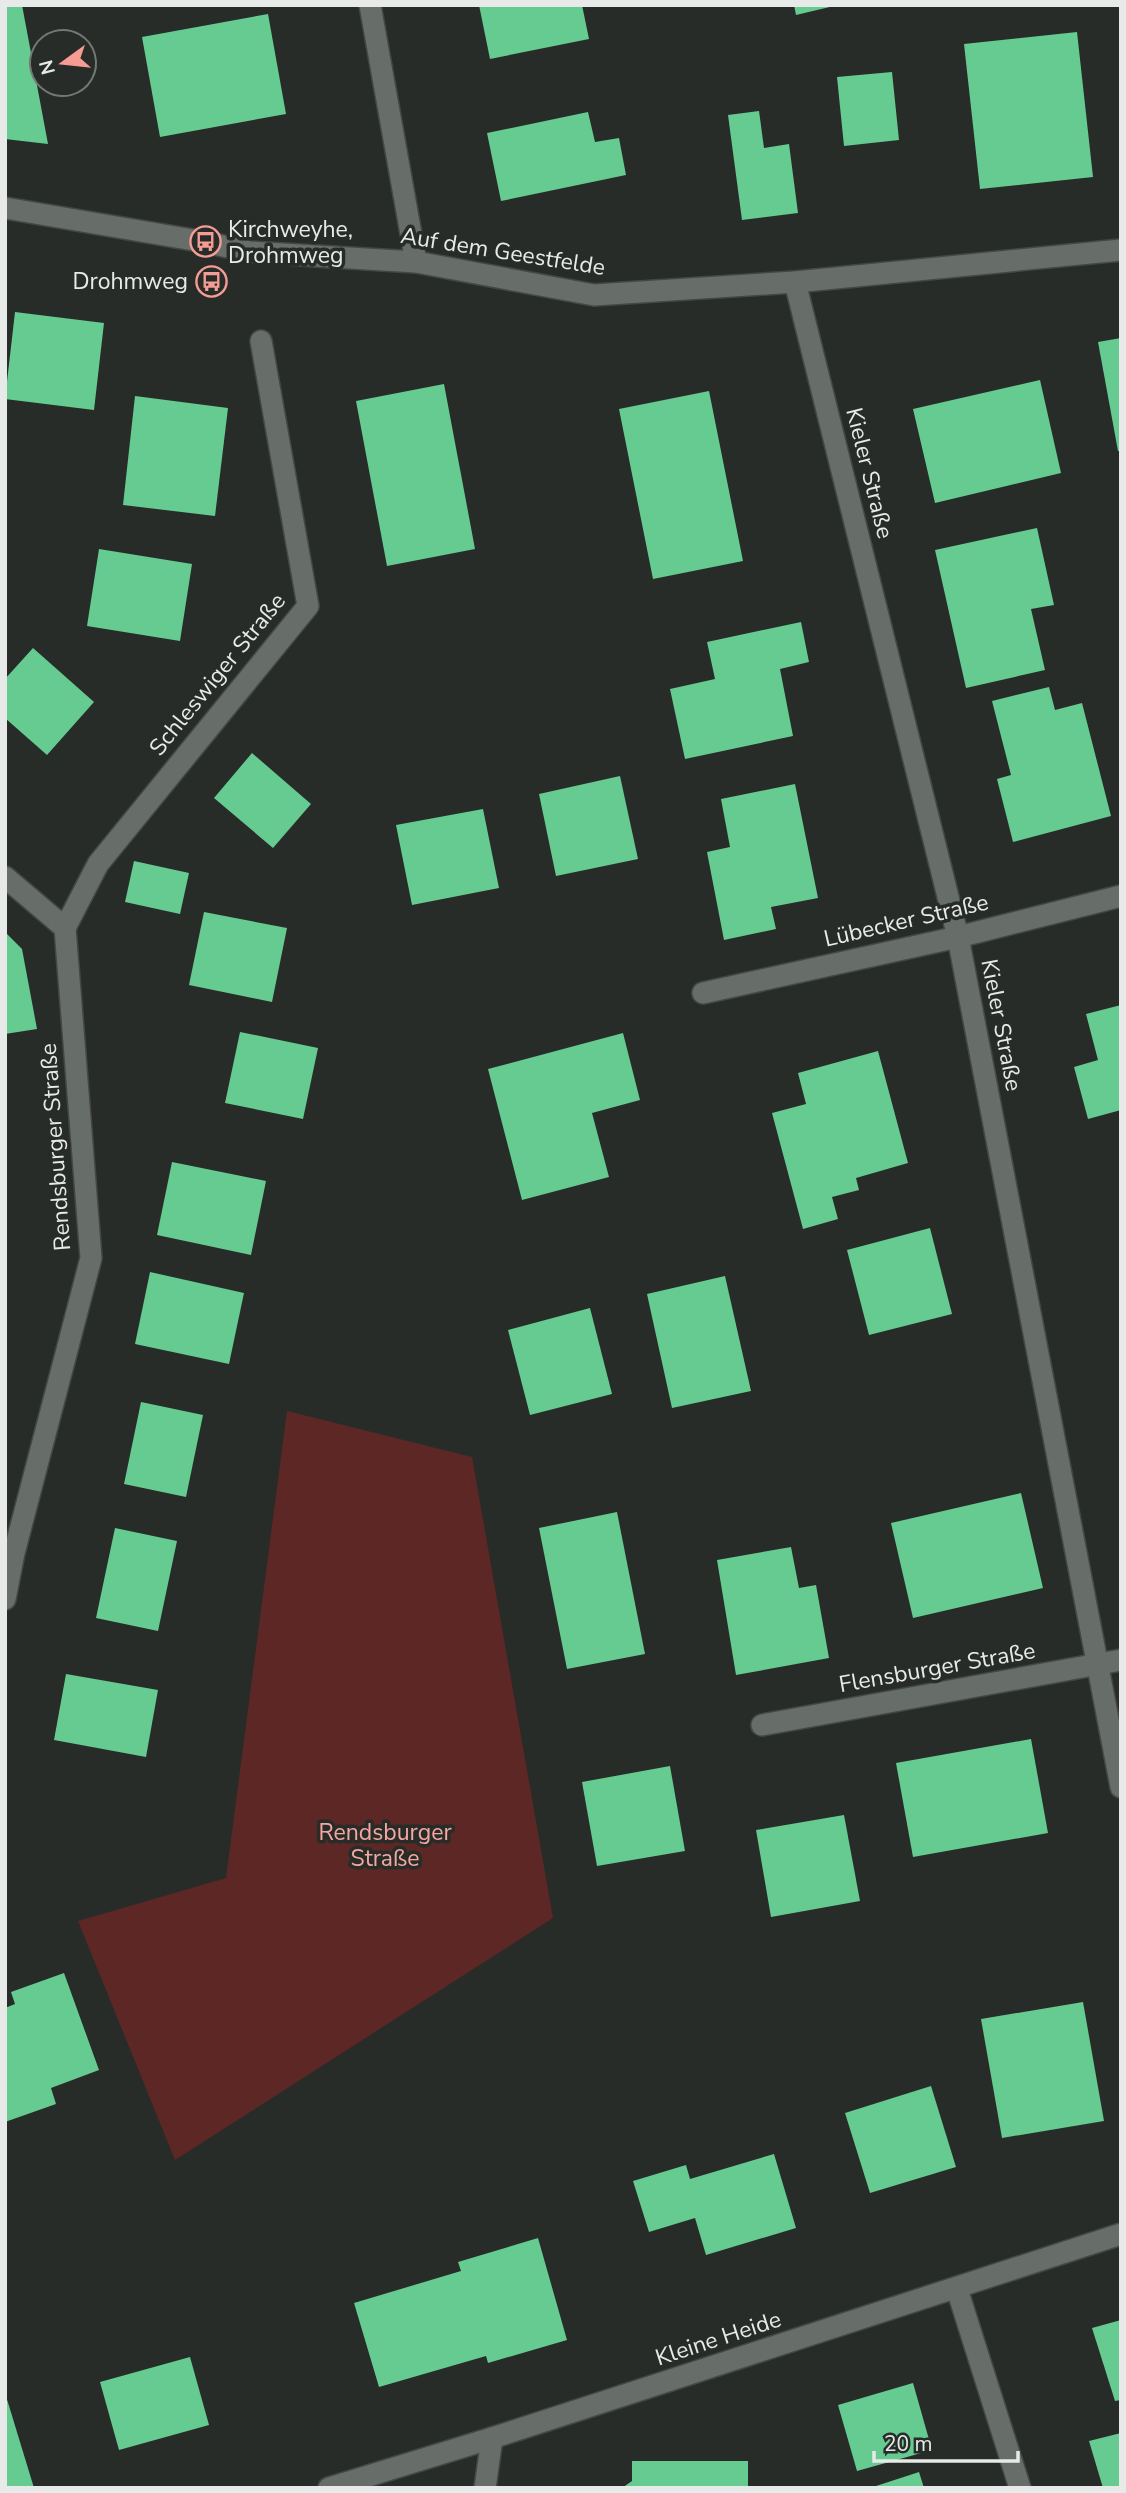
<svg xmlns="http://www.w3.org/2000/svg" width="1126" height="2493" font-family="'Nunito Sans',sans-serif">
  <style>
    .green { fill: #5d2725 }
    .building { fill: #66cb91 }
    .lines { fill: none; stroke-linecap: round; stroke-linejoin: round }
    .minor-casing { stroke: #444745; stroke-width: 24 }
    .minor { stroke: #676d69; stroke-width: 21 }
    .labels { text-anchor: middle; stroke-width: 7; stroke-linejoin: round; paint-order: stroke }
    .poi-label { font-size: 23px; fill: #e7eae8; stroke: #272c28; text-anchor: start }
    .street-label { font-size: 23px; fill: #e7eae8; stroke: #272c28 }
    .park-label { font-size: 23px; fill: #f6a7a1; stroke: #272c28 }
  </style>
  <rect width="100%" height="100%" fill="#272c28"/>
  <path class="green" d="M 287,1411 L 472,1457 L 553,1918 L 175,2160 L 78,1921 L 226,1878 Z"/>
  <g class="building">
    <path d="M 5,5 L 22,5 L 48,144 L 5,139 Z"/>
    <path d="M 479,5 L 582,5 L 589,39 L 490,59 Z"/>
    <path d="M 794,5 L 833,5 L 834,6 L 796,15 Z"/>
    <path d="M 268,14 L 286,114 L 160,137 L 142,37 Z"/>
    <path d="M 1077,32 L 1093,177 L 980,189 L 964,44 Z"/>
    <path d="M 892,72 L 899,140 L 844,146 L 837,77 Z"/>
    <path d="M 759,111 L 764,148 L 789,144 L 798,213 L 742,220 L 728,115 Z"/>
    <path d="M 588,112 L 595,142 L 619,138 L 626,175 L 501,201 L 487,133 Z"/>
    <path d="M 15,312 L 104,323 L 94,410 L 5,399 Z"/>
    <path d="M 1121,338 L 1121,451 L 1118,451 L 1098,342 Z"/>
    <path d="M 1040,380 L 1061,473 L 935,503 L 913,409 Z"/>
    <path d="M 444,384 L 475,549 L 387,566 L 356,401 Z"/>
    <path d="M 709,391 L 743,561 L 653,579 L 619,409 Z"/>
    <path d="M 135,396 L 228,408 L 215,516 L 123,505 Z"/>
    <path d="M 1037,528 L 1054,605 L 1031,609 L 1045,670 L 966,688 L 935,550 Z"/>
    <path d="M 99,549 L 192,564 L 180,641 L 87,626 Z"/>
    <path d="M 801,622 L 809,662 L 780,669 L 793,736 L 685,759 L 670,689 L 715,679 L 707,642 Z"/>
    <path d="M 33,648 L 94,702 L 47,755 L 5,718 L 5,679 Z"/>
    <path d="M 1049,687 L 1055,710 L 1082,703 L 1111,816 L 1013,842 L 997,779 L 1011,775 L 992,701 Z"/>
    <path d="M 252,753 L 311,804 L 273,848 L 214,798 Z"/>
    <path d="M 620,776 L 638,859 L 556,876 L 539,794 Z"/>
    <path d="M 795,784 L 818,898 L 771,907 L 776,929 L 724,940 L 707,852 L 730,847 L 721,799 Z"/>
    <path d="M 483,809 L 499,888 L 412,905 L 396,825 Z"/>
    <path d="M 134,861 L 189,873 L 180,914 L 125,902 Z"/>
    <path d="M 204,912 L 287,928 L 272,1002 L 189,985 Z"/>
    <path d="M 5,932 L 22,949 L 37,1029 L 5,1034 Z"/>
    <path d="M 1121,1005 L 1121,1110 L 1088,1119 L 1074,1067 L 1098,1060 L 1086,1014 Z"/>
    <path d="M 240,1032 L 318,1048 L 303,1119 L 225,1103 Z"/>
    <path d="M 623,1033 L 640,1100 L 592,1113 L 609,1177 L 522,1200 L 488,1069 Z"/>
    <path d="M 878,1051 L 908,1163 L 856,1178 L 859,1190 L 832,1197 L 838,1219 L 803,1229 L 772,1113 L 806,1104 L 798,1073 Z"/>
    <path d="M 172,1162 L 266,1181 L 251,1255 L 157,1235 Z"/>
    <path d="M 930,1228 L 952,1314 L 869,1335 L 847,1250 Z"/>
    <path d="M 150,1272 L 244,1293 L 229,1364 L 135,1344 Z"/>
    <path d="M 725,1276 L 751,1391 L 672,1408 L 647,1294 Z"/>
    <path d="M 590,1308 L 612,1394 L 530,1415 L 508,1330 Z"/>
    <path d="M 141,1402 L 203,1415 L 186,1497 L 124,1484 Z"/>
    <path d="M 1021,1493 L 1043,1588 L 913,1618 L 891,1523 Z"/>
    <path d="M 617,1512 L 645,1654 L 567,1669 L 539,1528 Z"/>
    <path d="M 115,1528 L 177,1541 L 158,1631 L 96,1618 Z"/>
    <path d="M 791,1547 L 799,1588 L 816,1585 L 829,1658 L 736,1675 L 717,1560 Z"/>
    <path d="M 66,1674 L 158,1690 L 146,1757 L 54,1740 Z"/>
    <path d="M 1031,1739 L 1048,1833 L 913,1857 L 896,1763 Z"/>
    <path d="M 670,1766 L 685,1851 L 597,1866 L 582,1782 Z"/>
    <path d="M 844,1815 L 860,1901 L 771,1917 L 756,1830 Z"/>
    <path d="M 64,1973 L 99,2070 L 51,2088 L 56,2104 L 5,2122 L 5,2008 L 15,2004 L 11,1992 Z"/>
    <path d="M 1083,2002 L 1104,2121 L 1002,2138 L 981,2019 Z"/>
    <path d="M 931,2086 L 956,2167 L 870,2193 L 845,2113 Z"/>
    <path d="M 774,2154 L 796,2228 L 706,2255 L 695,2218 L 649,2232 L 633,2181 L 686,2165 L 690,2179 Z"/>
    <path d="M 538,2238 L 567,2340 L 488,2363 L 486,2356 L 379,2387 L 354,2303 L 461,2271 L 458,2262 Z"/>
    <path d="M 1121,2320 L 1121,2400 L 1115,2401 L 1092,2328 Z"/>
    <path d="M 190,2357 L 209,2425 L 119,2450 L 100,2382 Z"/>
    <path d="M 913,2383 L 932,2450 L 857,2471 L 838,2405 Z"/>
    <path d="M 6,2396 L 34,2488 L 5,2488 Z"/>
    <path d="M 1121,2433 L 1121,2488 L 1103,2488 L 1089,2441 Z"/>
    <path d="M 632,2461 L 748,2461 L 748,2488 L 622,2488 L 632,2481 Z"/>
    <path d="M 919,2472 L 924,2488 L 873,2488 L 873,2487 Z"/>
  </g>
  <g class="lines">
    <defs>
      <g id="minor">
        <path d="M 370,5 L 416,262"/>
        <path d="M 5,208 L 205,242 L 250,252 L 416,262 L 594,295 L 795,282 L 1121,250"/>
        <path d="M 795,282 L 958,937 L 1121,1787"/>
        <path d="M 5,877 L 65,928 L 91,1258 L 14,1553 L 5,1599"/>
        <path d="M 65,928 L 98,864 L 308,606 L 261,341"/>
        <path d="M 703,993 L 958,937 L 1121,896"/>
        <path d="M 762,1725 L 1121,1660"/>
        <path d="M 957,2289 L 1020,2488"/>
        <path d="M 329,2488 L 492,2438 L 1121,2234"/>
        <path d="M 485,2488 L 492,2438"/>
      </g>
    </defs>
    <use href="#minor" class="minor-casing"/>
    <use href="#minor" class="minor"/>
  </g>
  <defs>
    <symbol id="bus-ring" viewBox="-11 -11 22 22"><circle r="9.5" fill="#272c28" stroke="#f59c95" stroke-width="1.5"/><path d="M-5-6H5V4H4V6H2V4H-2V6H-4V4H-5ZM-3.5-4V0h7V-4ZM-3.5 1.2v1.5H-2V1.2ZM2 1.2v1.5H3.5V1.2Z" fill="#f59c95"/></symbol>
  </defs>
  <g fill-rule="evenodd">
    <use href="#bus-ring" x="188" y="224" width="35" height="35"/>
    <use href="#bus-ring" x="194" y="264" width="35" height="35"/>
  </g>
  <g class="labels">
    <g class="poi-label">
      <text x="228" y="237">Kirchweyhe,<tspan x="228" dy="26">Drohmweg</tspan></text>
      <text x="188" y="289" text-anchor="end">Drohmweg</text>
    </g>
    <g class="street-label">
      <text transform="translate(503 251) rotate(9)" y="8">Auf dem Geestfelde</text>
      <text transform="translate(870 473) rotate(76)" y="8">Kieler Straße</text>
      <text transform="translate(217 674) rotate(-51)" y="8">Schleswiger Straße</text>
      <text transform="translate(906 920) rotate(-13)" y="8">Lübecker Straße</text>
      <text transform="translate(1002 1025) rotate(79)" y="8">Kieler Straße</text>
      <text transform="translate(55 1147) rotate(-94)" y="8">Rendsburger Straße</text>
      <text transform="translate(937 1667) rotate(-10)" y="8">Flensburger Straße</text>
      <text transform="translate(718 2338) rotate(-18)" y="8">Kleine Heide</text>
    </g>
    <g class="park-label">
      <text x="385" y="1840">Rendsburger<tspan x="385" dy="26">Straße</tspan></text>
    </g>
  </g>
  <rect width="1126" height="2493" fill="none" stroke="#e7eae8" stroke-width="14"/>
  <g transform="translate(63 63) rotate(255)"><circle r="33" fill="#272c28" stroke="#747875" stroke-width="2"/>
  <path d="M0-5L12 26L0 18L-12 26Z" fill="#f59c95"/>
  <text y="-10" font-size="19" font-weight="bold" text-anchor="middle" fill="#e7eae8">N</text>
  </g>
  <path d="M874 2451v10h144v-10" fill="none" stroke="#e7eae8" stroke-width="3.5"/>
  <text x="884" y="2451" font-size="21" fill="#e7eae8" stroke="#272c28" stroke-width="5" paint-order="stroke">20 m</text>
</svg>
